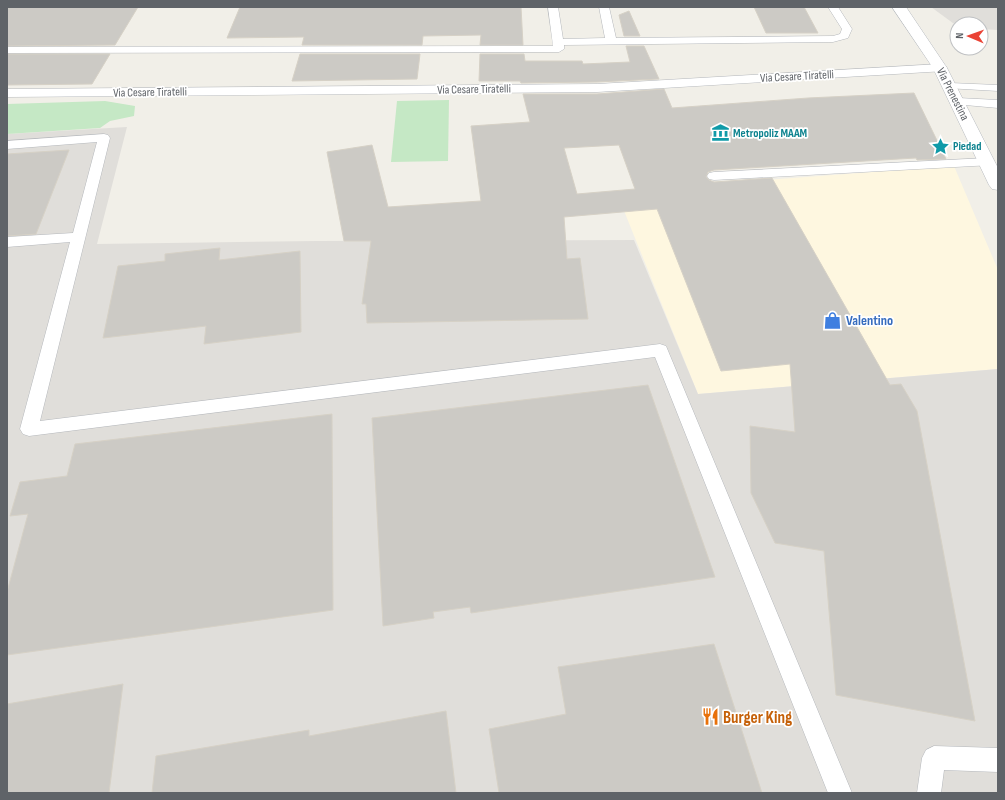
<svg xmlns="http://www.w3.org/2000/svg" width="1005" height="800" font-family="'Sofia Sans Condensed',sans-serif">
  <style>
    .commercial { fill: #fef7e0 }
    .industrial { fill: #e0deda }
    .green { fill: #c5e8c5 }
    .building { fill: #cccac5; stroke: #d6d1c6; fill-rule: evenodd }
    .lines { fill: none; stroke-linecap: round; stroke-linejoin: round }
    .lane-casing { stroke: #b5b8bc; stroke-width: 1 }
    .street-casing { stroke: #b5b8bc; stroke-width: 1 }
    .secondary-casing { stroke: #b6babf; stroke-width: 1 }
    .lane { fill: #fff; fill-rule: evenodd }
    .street { fill: #fff; fill-rule: evenodd }
    .secondary { fill: #fff; fill-rule: evenodd }
    .labels { text-anchor: middle; stroke-width: 3.5; stroke-linejoin: round; paint-order: stroke }
    .far-street-label { font-size: 12px; fill: #5f6368; stroke: #fff }
    .far-culture-label { font-size: 12px; font-weight: bold; fill: #0d838f; stroke: #fff; text-anchor: start }
    .shop-label { font-size: 14px; font-weight: bold; fill: #366cbe; stroke: #fff; text-anchor: start }
    .near-food-label { font-size: 17px; font-weight: bold; fill: #c56008; stroke: #fff; text-anchor: start }
  </style>
  <rect width="100%" height="100%" fill="#f1efe8"/>
  <path class="commercial" d="M 954,166 L 998,270 L 998,369 L 698,394 L 616,191 Z"/>
  <g class="industrial">
    <path d="M 931,7 L 998,7 L 998,30 L 981,29 L 981,24 L 957,24 L 957,26 Z"/>
    <path d="M 127,127 L 97,244 L 317,241 L 634,240 L 698,394 L 998,369 L 998,793 L 7,793 L 7,134 Z"/>
  </g>
  <g class="green">
    <path d="M 449,100 L 448,161 L 391,162 L 397,101 Z"/>
    <path d="M 105,101 L 135,106 L 134,116 L 110,121 L 100,128 L 7,134 L 7,104 Z"/>
  </g>
  <g class="building">
    <path d="M 7,7 L 138,7 L 115,45 L 7,46 Z"/>
    <path d="M 240,7 L 521,7 L 523,45 L 480,45 L 481,35 L 423,36 L 422,45 L 302,45 L 304,37 L 227,38 Z"/>
    <path d="M 754,7 L 804,7 L 818,33 L 766,33 Z"/>
    <path d="M 629,11 L 640,36 L 624,36 L 619,15 Z"/>
    <path d="M 626,46 L 644,46 L 659,79 L 597,82 L 521,83 L 520,81 L 479,81 L 480,54 L 524,54 L 525,61 L 582,61 L 583,64 L 630,62 Z"/>
    <path d="M 7,54 L 110,54 L 92,84 L 7,85 Z"/>
    <path d="M 300,54 L 420,54 L 417,79 L 292,81 Z"/>
    <path d="M 664,89 L 672,108 L 808,98 L 914,93 L 946,159 L 917,160 L 916,158 L 714,170 L 708,172 L 706,177 L 709,180 L 714,182 L 772,178 L 890,385 L 901,384 L 917,411 L 975,721 L 836,695 L 824,551 L 775,543 L 751,493 L 750,426 L 795,432 L 790,364 L 721,371 L 657,209 L 564,217 L 567,259 L 580,258 L 588,319 L 367,323 L 366,304 L 362,304 L 371,241 L 344,241 L 327,152 L 372,145 L 388,207 L 481,201 L 471,126 L 530,122 L 523,94 L 597,94 ZM 619,145 L 635,189 L 577,194 L 564,148 Z"/>
    <path d="M 69,150 L 36,234 L 7,236 L 7,154 Z"/>
    <path d="M 220,248 L 219,260 L 300,251 L 301,332 L 204,344 L 206,326 L 103,338 L 118,266 L 165,261 L 165,254 Z"/>
    <path d="M 648,385 L 715,577 L 471,613 L 470,607 L 433,612 L 434,618 L 383,626 L 372,418 Z"/>
    <path d="M 332,414 L 333,610 L 7,655 L 7,592 L 28,514 L 10,516 L 20,482 L 67,476 L 75,444 Z"/>
    <path d="M 714,644 L 762,793 L 499,793 L 489,729 L 566,714 L 558,667 Z"/>
    <path d="M 123,684 L 109,793 L 7,793 L 7,704 Z"/>
    <path d="M 446,711 L 456,793 L 152,793 L 156,756 L 309,730 L 309,736 Z"/>
  </g>
  <g class="lines">
    <defs>
      <g id="lane">
        <path d="M 548,7 L 558,7 L 563,39 L 605,38 L 599,7 L 609,7 L 616,38 L 833,36 L 840,34 L 842,29 L 828,7 L 838,7 L 852,29 L 848,38 L 833,42 L 564,45 L 564,49 L 559,52 L 7,53 L 7,47 L 553,46 Z"/>
        <path d="M 950,83 L 998,85 L 998,91 L 946,88 L 944,86 L 946,84 Z"/>
        <path d="M 958,98 L 998,100 L 998,108 L 954,104 L 952,102 L 954,100 Z"/>
        <path d="M 104,134 L 108,135 L 110,138 L 40,421 L 660,344 L 666,346 L 852,793 L 828,793 L 655,357 L 29,436 L 23,434 L 20,429 L 70,242 L 7,247 L 7,237 L 73,233 L 97,142 L 7,149 L 7,141 Z"/>
        <path d="M 987,158 L 992,159 L 993,162 L 992,165 L 714,180 L 709,179 L 707,176 L 709,173 L 714,172 Z"/>
        <path d="M 934,746 L 998,748 L 998,772 L 944,770 L 941,793 L 917,793 L 922,758 L 926,750 Z"/>
      </g>
      <path id="street" d="M 940,64 L 945,65 L 947,68 L 945,71 L 597,92 L 7,97 L 7,89 L 597,84 Z"/>
      <path id="secondary" d="M 892,7 L 906,7 L 947,68 L 998,168 L 998,190 L 992,189 L 989,185 L 933,68 Z"/>
    </defs>
    <use href="#lane" class="lane-casing"/>
    <use href="#street" class="street-casing"/>
    <use href="#secondary" class="secondary-casing"/>
    <use href="#lane" class="lane"/>
    <use href="#street" class="street"/>
    <use href="#secondary" class="secondary"/>
  </g>
  <defs>
    <symbol id="museum-bare" viewBox="-9 -9 18 18"><path d="M0-6L6-3V-2H-6V-3ZM-5-1h2V3h-2ZM-1-1h2V3h-2ZM3-1h2V3H3ZM-6 4H6V6H-6Z" fill="#0f9aa8" stroke="#fff" stroke-width="2.5" paint-order="stroke"/></symbol>
    <symbol id="sight-bare" viewBox="-9 -9 18 18"><path d="M0-6L1.8-2.2L6-1.7L2.9 1.2L3.7 5.4L0 3.3L-3.7 5.4L-2.9 1.2L-6-1.7L-1.8-2.2Z" fill="#0f9aa8" stroke="#fff" stroke-width="2.5" paint-order="stroke"/></symbol>
    <symbol id="shop-bare" viewBox="-9 -9 18 18"><path d="M-5-2.5h2.3a2.7 3.5 0 0 1 5.4 0H5L5.5 6h-11ZM-1.5-2.5h3a1.5 2.3 0 0 0-3 0Z" fill="#3f7fe0" stroke="#fff" stroke-width="2.5" paint-order="stroke"/></symbol>
    <symbol id="restaurant-bare" viewBox="-9 -9 18 18"><path d="M-5-6h1v4h1v-4h1v4h1v-4h1v5L-1.5 .5V6h-2V.5L-5-1ZM5-6V6H3V1.5H1.5Q1.5-4 5-6Z" fill="#e8710a" stroke="#fff" stroke-width="2.5" paint-order="stroke"/></symbol>
  </defs>
  <g fill-rule="evenodd">
    <use href="#museum-bare" x="708" y="120" width="25" height="25"/>
    <use href="#sight-bare" x="928" y="134" width="25" height="25"/>
    <use href="#shop-bare" x="820" y="308" width="25" height="25"/>
    <use href="#restaurant-bare" x="698" y="704" width="25" height="25"/>
  </g>
  <g class="labels">
    <g class="far-street-label">
      <text transform="translate(797 76) rotate(-3)" y="4">Via Cesare Tiratelli</text>
      <text transform="translate(474 89) rotate(-1)" y="4">Via Cesare Tiratelli</text>
      <text transform="translate(150 92) rotate(-1)" y="4">Via Cesare Tiratelli</text>
      <text transform="translate(953 94) rotate(63)" y="4">Via Prenestina</text>
    </g>
    <g class="far-culture-label">
      <text x="733" y="137">Metropoliz MAAM</text>
      <text x="953" y="150">Piedad</text>
    </g>
    <g class="shop-label">
      <text x="846" y="325">Valentino</text>
    </g>
    <g class="near-food-label">
      <text x="723" y="723">Burger King</text>
    </g>
  </g>
  <rect width="1005" height="800" fill="none" stroke="#5f6368" stroke-width="16"/>
  <g transform="translate(969 36) rotate(272)"><circle r="19" fill="#ffffff" stroke="#bfc1c3"/>
  <path d="M0-3L7 15L0 10L-7 15Z" fill="#ea4335"/>
  <text y="-6" font-size="11" font-weight="bold" text-anchor="middle" fill="#5f6368">N</text>
  </g>
</svg>
